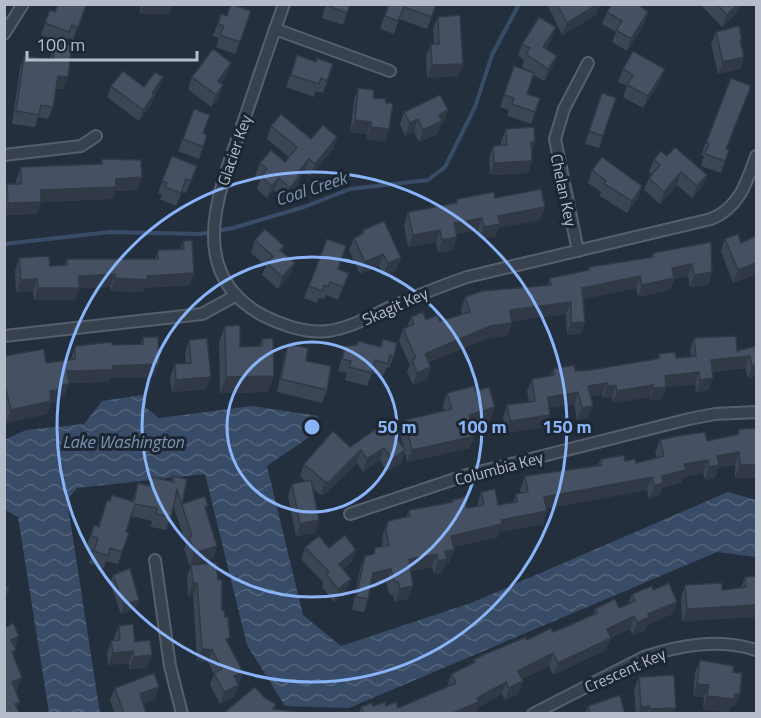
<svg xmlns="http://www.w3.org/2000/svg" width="761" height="718" font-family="'Titillium Web',sans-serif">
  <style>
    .water { fill: url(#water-waves) }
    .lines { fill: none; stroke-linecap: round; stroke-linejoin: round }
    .stream { stroke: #394c67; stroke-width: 4 }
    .street-casing { stroke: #565f6c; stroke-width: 14 }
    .street { stroke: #38414e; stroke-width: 10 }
    .wall { fill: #3b4654 }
    .shaded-wall { fill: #303945 }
    .building { fill: #455162; stroke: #303945; stroke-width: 1.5 }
    .ring { fill: none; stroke: #8ab4f8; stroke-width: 3 }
    .labels { text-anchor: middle; stroke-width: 6; stroke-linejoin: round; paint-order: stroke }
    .street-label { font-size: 16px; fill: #b4bcc9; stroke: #1d2633 }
    .water-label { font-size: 18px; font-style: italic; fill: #7c92b1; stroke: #1d2633 }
    .centre { fill: #8ab4f8; stroke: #1d2633; stroke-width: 3 }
    .ring-label { font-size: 18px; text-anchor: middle; font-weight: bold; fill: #8ab4f8; stroke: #1d2633; stroke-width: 6; stroke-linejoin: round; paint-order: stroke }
  </style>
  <defs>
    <pattern id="water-waves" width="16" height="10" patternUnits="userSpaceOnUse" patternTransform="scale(1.5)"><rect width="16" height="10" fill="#394c67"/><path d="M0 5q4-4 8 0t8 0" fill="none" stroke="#53647b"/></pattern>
  </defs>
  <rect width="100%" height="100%" fill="#242f3e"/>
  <path class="water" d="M 142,395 L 145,407 L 159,418 L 252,406 L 318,416 L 321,429 L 267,466 L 303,615 L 341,646 L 471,603 L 728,492 L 756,500 L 756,557 L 717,552 L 349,708 L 285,706 L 247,645 L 205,474 L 77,488 L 67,500 L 100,713 L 49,713 L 18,517 L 5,510 L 4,440 L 26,430 L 84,424 L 102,401 Z"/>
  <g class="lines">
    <path class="stream" d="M 4,244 L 110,232 L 200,234 L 233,228 L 304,207 L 350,189 L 428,180 L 445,167 L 475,107 L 492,55 L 519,4"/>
    <defs>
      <g id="street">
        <path d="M 284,4 C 270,43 257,82 244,120 C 221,186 182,271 262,315 C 282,325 305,334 328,331 C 350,328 371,316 391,307 C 416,296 441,286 467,277 L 711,219 C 739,208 747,182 756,156"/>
        <path d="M 275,29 L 390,71"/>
        <path d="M 4,34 L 23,4"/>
        <path d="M 4,155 L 81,146 L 96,136"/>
        <path d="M 578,251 L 555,139 L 564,109 L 588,63"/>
        <path d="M 4,336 L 202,314 L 235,296"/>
        <path d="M 350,514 L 467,475 L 689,419 L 715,414 L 756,412"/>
        <path d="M 155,560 L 170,666 L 182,714"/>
        <path d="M 533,714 L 644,657 C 681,645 719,638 756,650"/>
      </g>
    </defs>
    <use href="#street" class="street-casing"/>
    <use href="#street" class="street"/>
  </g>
  <g class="wall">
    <path d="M 58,4 L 86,4 L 73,40 L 67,38 L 65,44 L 63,89 L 56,89 L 53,107 L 48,119 L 38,117 L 35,127 L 12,124 L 20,68 L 24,56 L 50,59 L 55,43 L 64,44 L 41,35 L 50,10 L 55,12 Z"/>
    <path d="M 134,4 L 172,4 L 169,14 L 140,14 L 140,7 L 134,7 Z"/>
    <path d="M 326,4 L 347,13 L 343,25 L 322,18 Z"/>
    <path d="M 388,4 L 437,4 L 427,29 L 399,19 L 394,34 L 380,29 Z"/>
    <path d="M 547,4 L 600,4 L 596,15 L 562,35 Z"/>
    <path d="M 700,4 L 740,4 L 736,14 L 722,27 Z"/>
    <path d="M 251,11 L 235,54 L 216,47 L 219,38 L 213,36 L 221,14 L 227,16 Z"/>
    <path d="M 607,12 L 648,12 L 644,24 L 627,51 L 612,42 L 616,32 L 602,24 Z"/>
    <path d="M 438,17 L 463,64 L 458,76 L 427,78 L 426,56 L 431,44 L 434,44 L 433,29 Z"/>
    <path d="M 716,32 L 741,44 L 744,57 L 740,69 L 718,74 L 711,44 Z"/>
    <path d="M 551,40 L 546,49 L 557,56 L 552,68 L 544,81 L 534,75 L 527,94 L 540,98 L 531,124 L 507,116 L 509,110 L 500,107 L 514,66 L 529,71 L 522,67 L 524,60 L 518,56 L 522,44 Z"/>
    <path d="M 297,55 L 316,62 L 333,64 L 323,93 L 316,91 L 314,97 L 286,87 Z"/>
    <path d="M 231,63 L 227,75 L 221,83 L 223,85 L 219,98 L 211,107 L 188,89 L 192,77 Z"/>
    <path d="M 623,69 L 660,81 L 643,108 L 623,97 L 627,86 L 618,82 Z"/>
    <path d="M 163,77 L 150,106 L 139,121 L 107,97 L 111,86 L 144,87 Z"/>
    <path d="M 731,78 L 726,149 L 729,150 L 721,173 L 701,166 L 704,156 L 701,155 Z"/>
    <path d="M 358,88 L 373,98 L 385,142 L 366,139 L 367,134 L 350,132 L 354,101 Z"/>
    <path d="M 597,105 L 603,136 L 599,148 L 585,144 Z"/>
    <path d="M 194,109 L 203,133 L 207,135 L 199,159 L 178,151 Z"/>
    <path d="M 448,110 L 443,123 L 441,124 L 437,134 L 419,142 L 414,132 L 405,136 L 400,124 L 404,112 Z"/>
    <path d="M 271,126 L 311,139 L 337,137 L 333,149 L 310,176 L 304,172 L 300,177 L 296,188 L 285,200 L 274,190 L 267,198 L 257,189 L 260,179 L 255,175 L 260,163 L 285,162 L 289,157 L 267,139 Z"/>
    <path d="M 506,129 L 535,142 L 531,153 L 532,161 L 528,173 L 490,175 L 489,158 L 493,146 L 501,145 L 501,141 Z"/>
    <path d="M 172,156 L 197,166 L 186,193 L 182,192 L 176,206 L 160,199 L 162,195 L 158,193 Z"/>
    <path d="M 667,156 L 707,175 L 702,187 L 692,198 L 677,185 L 660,204 L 644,190 L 649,178 L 652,174 L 649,172 L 654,159 Z"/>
    <path d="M 102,159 L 138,190 L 115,191 L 112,199 L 41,202 L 37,214 L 4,215 L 4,192 L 7,184 L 16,184 L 16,180 L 21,167 L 100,164 Z"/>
    <path d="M 592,170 L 642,186 L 638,198 L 627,213 L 600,196 L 601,192 L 588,183 Z"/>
    <path d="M 495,198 L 545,207 L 540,220 L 498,228 L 495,236 L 479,239 L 478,230 L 456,234 L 453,250 L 438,253 L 436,242 L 408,247 L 404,225 L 408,212 L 455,203 L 457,199 Z"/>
    <path d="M 363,230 L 401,258 L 396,270 L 383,276 L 379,266 L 360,274 L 349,250 L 354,238 L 361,234 Z"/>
    <path d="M 756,236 L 756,274 L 733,283 L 721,251 L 725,239 L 741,243 Z"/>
    <path d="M 327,239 L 338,269 L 349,273 L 338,300 L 326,295 L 324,299 L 319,298 L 317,303 L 304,298 Z"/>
    <path d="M 255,240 L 284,246 L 282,251 L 290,275 L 278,289 L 262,275 L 266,266 L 251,253 Z"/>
    <path d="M 183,241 L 194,273 L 189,285 L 144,288 L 143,292 L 111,291 L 110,287 L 79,288 L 75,300 L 34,300 L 33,291 L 16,292 L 15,271 L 19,258 L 50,266 L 64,265 L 67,259 L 155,259 L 158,250 L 180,249 Z"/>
    <path d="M 711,242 L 712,272 L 708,285 L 690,287 L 688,276 L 674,279 L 670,290 L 638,297 L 636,288 L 583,299 L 585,322 L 581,334 L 567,335 L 566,314 L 512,321 L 508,335 L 486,339 L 429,362 L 427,379 L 413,385 L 407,372 L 410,365 L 399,341 L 403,329 L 407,327 L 411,317 L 426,320 L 440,321 L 462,314 L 461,309 L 465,297 L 547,286 L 550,278 L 587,271 L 589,267 L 651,257 L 653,253 Z"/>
    <path d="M 225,326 L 240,347 L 259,346 L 262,339 L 268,392 L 220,393 L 219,342 Z"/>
    <path d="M 143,337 L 154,377 L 110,378 L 108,382 L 69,383 L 64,396 L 60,397 L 58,402 L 51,403 L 47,414 L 6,423 L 4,414 L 4,356 L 46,363 L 71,359 L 75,346 L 140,344 Z"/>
    <path d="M 694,338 L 737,351 L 756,346 L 756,376 L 748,378 L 745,368 L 712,372 L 708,390 L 696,392 L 695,384 L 666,387 L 662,399 L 649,400 L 649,397 L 613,403 L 612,397 L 603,398 L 602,395 L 591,396 L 588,418 L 577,420 L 574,404 L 549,408 L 546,427 L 505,433 L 503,417 L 507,405 L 529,402 L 527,391 L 532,379 L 550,376 L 553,369 L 575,371 L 590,370 L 650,360 L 658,358 L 659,354 L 676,358 L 691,356 L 690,350 Z"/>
    <path d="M 383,339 L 394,356 L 389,368 L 387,367 L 383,376 L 372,373 L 367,386 L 345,380 L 347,373 L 338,371 L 345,346 L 380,346 Z"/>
    <path d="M 189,340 L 206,389 L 172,392 L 170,377 L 175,364 L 186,364 L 185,352 Z"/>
    <path d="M 288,344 L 306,361 L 327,390 L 322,403 L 277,392 L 284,357 Z"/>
    <path d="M 475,391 L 495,407 L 490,420 L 472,425 L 470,448 L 407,462 L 405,452 L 401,463 L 387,472 L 380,460 L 363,472 L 357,463 L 324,495 L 321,495 L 313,488 L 319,520 L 315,533 L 296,536 L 288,496 L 292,484 L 305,481 L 300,476 L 304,464 L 350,447 L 404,449 L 400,433 L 405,420 L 444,411 L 443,405 L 447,393 Z"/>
    <path d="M 739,429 L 755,478 L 735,478 L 735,465 L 718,468 L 715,478 L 705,480 L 703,473 L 683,477 L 681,483 L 662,488 L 659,496 L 649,499 L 647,490 L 547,508 L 547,511 L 543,524 L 499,532 L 498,537 L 453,547 L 454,550 L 449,563 L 446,563 L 442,573 L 434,574 L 432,567 L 410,571 L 408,599 L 395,602 L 393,595 L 389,594 L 386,582 L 371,585 L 368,599 L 364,612 L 352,610 L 360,569 L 365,556 L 373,554 L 375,548 L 382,546 L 382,544 L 383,534 L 388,521 L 406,517 L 409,510 L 451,503 L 452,500 L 467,508 L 477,506 L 481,492 L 498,505 L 513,502 L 516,494 L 521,493 L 520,489 L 525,476 L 598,465 L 601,459 L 636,463 L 657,458 L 655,453 L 660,440 L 707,441 L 737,434 Z"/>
    <path d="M 172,476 L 182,504 L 206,512 L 217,546 L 213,558 L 193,565 L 218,580 L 222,610 L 228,643 L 238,684 L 234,697 L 220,704 L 210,685 L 214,674 L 208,662 L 197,661 L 193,595 L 188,596 L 187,577 L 191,565 L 190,566 L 184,549 L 186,544 L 173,505 L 171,517 L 166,530 L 151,527 L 152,521 L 131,516 L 126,532 L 129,533 L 118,564 L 106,561 L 104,568 L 89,563 L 93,551 L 86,548 L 94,525 L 98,526 L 107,500 L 132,502 L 138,483 L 149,486 L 152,477 L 171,481 Z"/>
    <path d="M 305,547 L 356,550 L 352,562 L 343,569 L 347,591 L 334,602 L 322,587 L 323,582 L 301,559 Z"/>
    <path d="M 113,575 L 139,600 L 136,608 L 121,614 L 110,583 Z"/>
    <path d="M 756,576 L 756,617 L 682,621 L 681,597 L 685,585 L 722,590 L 741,588 L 745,577 Z"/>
    <path d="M 653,590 L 677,602 L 672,614 L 647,625 L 645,630 L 632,635 L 630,629 L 611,638 L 606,650 L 553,675 L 549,666 L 522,679 L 523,681 L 518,694 L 505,700 L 502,694 L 477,708 L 475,714 L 337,714 L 337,712 L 359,713 L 361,707 L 386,706 L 398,708 L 447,687 L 451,674 L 472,664 L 473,660 L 570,625 L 593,614 L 595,609 L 619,608 L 628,604 L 632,594 Z"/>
    <path d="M 119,626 L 135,642 L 147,668 L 129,669 L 129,663 L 108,665 L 107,653 L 111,641 L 114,640 L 114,638 Z"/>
    <path d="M 700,660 L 733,672 L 735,706 L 731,706 L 729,712 L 703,709 L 704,697 L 693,696 L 695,672 Z"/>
    <path d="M 639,677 L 676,708 L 674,714 L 636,714 L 634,690 Z"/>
    <path d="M 115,688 L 155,699 L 143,703 L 146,712 L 146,714 L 115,714 L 110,700 Z"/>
    <path d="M 588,706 L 625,714 L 585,714 Z"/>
  </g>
  <g class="shaded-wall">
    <path d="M 135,4 L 141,4 L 140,7 L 134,7 Z"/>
    <path d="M 143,4 L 172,4 L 169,14 L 140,14 Z"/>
    <path d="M 598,4 L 600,4 L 596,15 L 562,35 L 567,23 Z"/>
    <path d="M 738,4 L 740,4 L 736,14 L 722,27 L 727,15 Z"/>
    <path d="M 648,12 L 644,24 L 627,51 L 631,39 Z"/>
    <path d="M 556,27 L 551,40 L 539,59 L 543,47 Z"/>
    <path d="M 557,56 L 552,68 L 544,81 L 548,69 Z"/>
    <path d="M 744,57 L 740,69 L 718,74 L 723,62 Z"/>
    <path d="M 231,63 L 227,75 L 213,93 L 218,81 Z"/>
    <path d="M 463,64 L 458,76 L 427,78 L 432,65 Z"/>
    <path d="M 665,69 L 660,81 L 643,108 L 648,96 Z"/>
    <path d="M 58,76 L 68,77 L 63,89 L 53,88 Z"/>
    <path d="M 163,77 L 159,88 L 150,100 L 154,95 L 150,106 L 139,121 L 143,110 L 152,93 Z"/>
    <path d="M 223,85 L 219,98 L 211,107 L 216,95 Z"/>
    <path d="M 448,110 L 443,123 L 441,124 L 437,134 L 419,142 L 423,130 L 439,115 Z"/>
    <path d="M 418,119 L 414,132 L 405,136 L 410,123 Z"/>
    <path d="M 355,120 L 371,122 L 367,134 L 350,132 Z"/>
    <path d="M 371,127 L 389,129 L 385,142 L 366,139 Z"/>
    <path d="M 337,137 L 333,149 L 310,176 L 315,164 Z"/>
    <path d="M 531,142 L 535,142 L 531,154 Z"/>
    <path d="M 309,159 L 304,172 L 300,177 L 296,188 L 285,200 L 290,188 L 297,173 Z"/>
    <path d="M 532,161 L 528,173 L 490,175 L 494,163 Z"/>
    <path d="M 681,172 L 677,185 L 660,204 L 664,192 Z"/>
    <path d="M 707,175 L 702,187 L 692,198 L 697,186 Z"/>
    <path d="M 142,177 L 138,190 L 115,191 L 112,199 L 41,202 L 37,214 L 4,215 L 8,203 L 41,190 L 116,179 Z"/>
    <path d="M 279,178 L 274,190 L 267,198 L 272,186 Z"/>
    <path d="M 642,186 L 638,198 L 627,213 L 632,201 Z"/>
    <path d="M 545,207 L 540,220 L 498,228 L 495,236 L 479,239 L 484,227 L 498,216 Z"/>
    <path d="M 482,218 L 478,230 L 450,235 L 454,223 Z"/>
    <path d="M 440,230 L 436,242 L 408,247 L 413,235 Z"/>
    <path d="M 457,237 L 453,250 L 438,253 L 442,240 Z"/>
    <path d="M 383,254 L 379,266 L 360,274 L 365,262 Z"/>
    <path d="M 401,258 L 396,270 L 383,276 L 388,263 Z"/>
    <path d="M 295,263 L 290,275 L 278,289 L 282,277 Z"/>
    <path d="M 756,263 L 756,274 L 733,283 L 738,270 Z"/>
    <path d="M 692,264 L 688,276 L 674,279 L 670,290 L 638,297 L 642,285 L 672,268 Z"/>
    <path d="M 712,272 L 708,285 L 690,287 L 694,275 Z"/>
    <path d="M 194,273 L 189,285 L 144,288 L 143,292 L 111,291 L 115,278 Z"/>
    <path d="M 115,274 L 110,287 L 79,288 L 75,300 L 34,300 L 38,288 L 79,276 Z"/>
    <path d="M 640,276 L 636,288 L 577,300 L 582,288 Z"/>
    <path d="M 37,279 L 33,291 L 16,292 L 21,280 Z"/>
    <path d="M 571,302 L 566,314 L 506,322 L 510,310 Z"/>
    <path d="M 585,322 L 581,334 L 567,335 L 571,323 Z"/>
    <path d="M 512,323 L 508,335 L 486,339 L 421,366 L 425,354 L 490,326 Z"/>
    <path d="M 750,356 L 745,368 L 707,372 L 711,360 Z"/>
    <path d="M 159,364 L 154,377 L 110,378 L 108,382 L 62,383 L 67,371 L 113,366 Z"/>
    <path d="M 756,365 L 756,376 L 748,378 L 752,366 Z"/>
    <path d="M 431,367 L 427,379 L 413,385 L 417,373 Z"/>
    <path d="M 699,372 L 695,384 L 660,388 L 665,376 Z"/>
    <path d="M 274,376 L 268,392 L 220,393 L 226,377 Z"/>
    <path d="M 211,377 L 206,389 L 172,392 L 176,380 Z"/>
    <path d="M 713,378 L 708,390 L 696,392 L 700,380 Z"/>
    <path d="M 607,383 L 602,395 L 584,397 L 588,386 Z"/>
    <path d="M 69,384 L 64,396 L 60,397 L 58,402 L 51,403 L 47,414 L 6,423 L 11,410 L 62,385 Z"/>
    <path d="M 616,385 L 612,397 L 603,398 L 607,386 Z"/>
    <path d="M 653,385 L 649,397 L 613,403 L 617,391 Z"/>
    <path d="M 666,387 L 662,399 L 649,400 L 653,388 Z"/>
    <path d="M 578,392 L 574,404 L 543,409 L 548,397 Z"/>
    <path d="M 593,406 L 588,418 L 577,420 L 582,408 Z"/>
    <path d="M 495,407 L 490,420 L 464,427 L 469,415 Z"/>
    <path d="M 550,415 L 546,427 L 505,433 L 510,421 Z"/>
    <path d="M 475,436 L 470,448 L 407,462 L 412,450 Z"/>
    <path d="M 384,448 L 380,460 L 363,472 L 367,459 Z"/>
    <path d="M 361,450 L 357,463 L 324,495 L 321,495 L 325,482 Z"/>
    <path d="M 405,450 L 401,463 L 387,472 L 392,459 Z"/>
    <path d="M 739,452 L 735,465 L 718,468 L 715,478 L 705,480 L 709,467 L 717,456 Z"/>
    <path d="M 708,460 L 703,473 L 683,477 L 681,483 L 662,488 L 659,496 L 649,499 L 654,486 L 662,476 L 684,464 Z"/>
    <path d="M 756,461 L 756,474 L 755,478 L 735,478 L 740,465 Z"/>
    <path d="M 652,477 L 647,490 L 540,510 L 544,497 Z"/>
    <path d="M 547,511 L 543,524 L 499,532 L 498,537 L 446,549 L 451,536 L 501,520 Z"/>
    <path d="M 319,520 L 315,533 L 296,536 L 300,524 Z"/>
    <path d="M 217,546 L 213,558 L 190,566 L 194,553 Z"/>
    <path d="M 356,550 L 352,562 L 334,576 L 339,564 Z"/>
    <path d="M 454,550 L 449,563 L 446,563 L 442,573 L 434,574 L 438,561 L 445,551 Z"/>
    <path d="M 437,554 L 432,567 L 404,572 L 409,559 Z"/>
    <path d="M 391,569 L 386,582 L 368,586 L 373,573 Z"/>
    <path d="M 351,579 L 347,591 L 334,602 L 338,589 Z"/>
    <path d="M 193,583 L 197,583 L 193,595 L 188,596 Z"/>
    <path d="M 413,586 L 408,599 L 395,602 L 400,589 Z"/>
    <path d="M 9,590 L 4,602 L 4,592 Z"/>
    <path d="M 139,600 L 136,608 L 121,614 L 124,605 Z"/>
    <path d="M 677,602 L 672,614 L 647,625 L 645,630 L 632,635 L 637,623 L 648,614 Z"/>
    <path d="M 756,605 L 756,617 L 682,621 L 687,609 Z"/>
    <path d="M 634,616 L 630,629 L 602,642 L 607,629 Z"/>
    <path d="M 19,636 L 15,648 L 11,640 Z"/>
    <path d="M 611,638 L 606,650 L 553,675 L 558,663 Z"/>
    <path d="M 202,649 L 212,650 L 208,662 L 197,661 Z"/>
    <path d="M 133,651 L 129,663 L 108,665 L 113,653 Z"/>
    <path d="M 553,653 L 549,666 L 514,684 L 518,671 Z"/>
    <path d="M 152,655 L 147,668 L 129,669 L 134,657 Z"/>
    <path d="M 243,672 L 239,684 L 234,676 Z"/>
    <path d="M 22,678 L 17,690 L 7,694 L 12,682 Z"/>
    <path d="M 523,681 L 518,694 L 505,700 L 509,688 Z"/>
    <path d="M 506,682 L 502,694 L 477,708 L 475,714 L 450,714 Z"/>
    <path d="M 697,684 L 709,685 L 704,697 L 693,696 Z"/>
    <path d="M 239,685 L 234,697 L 220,704 L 224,692 Z"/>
    <path d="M 159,687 L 155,699 L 135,706 L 140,694 Z"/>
    <path d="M 735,694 L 740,694 L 735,706 L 731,706 L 729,712 L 703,709 L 707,696 Z"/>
    <path d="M 20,702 L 16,714 L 15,704 Z"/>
    <path d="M 650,706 L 647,714 L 638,714 L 641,707 Z"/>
    <path d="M 676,708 L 674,714 L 649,714 L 650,709 Z"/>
  </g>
  <g class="building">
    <path d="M 58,4 L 83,4 L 86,5 L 78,28 L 72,25 L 69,32 L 45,23 L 50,10 L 55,12 Z"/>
    <path d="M 231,4 L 251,11 L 240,42 L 220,35 L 224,26 L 218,24 L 221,14 L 227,16 Z"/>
    <path d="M 326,4 L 350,4 L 347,13 L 326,5 Z"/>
    <path d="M 389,4 L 436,4 L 432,17 L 404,7 L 398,21 L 385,16 Z"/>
    <path d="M 557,4 L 598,4 L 567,23 Z"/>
    <path d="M 612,4 L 637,4 L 648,12 L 631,39 L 616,30 L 622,21 L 607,12 Z"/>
    <path d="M 717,4 L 738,4 L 727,15 Z"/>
    <path d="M 460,15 L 463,64 L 432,65 L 431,44 L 439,44 L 438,17 Z"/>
    <path d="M 539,17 L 556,27 L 543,47 L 557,56 L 548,69 L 526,54 L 530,48 L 522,44 Z"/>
    <path d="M 739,26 L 742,40 L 740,40 L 744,57 L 723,62 L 716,32 Z"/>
    <path d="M 55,43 L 72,45 L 68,77 L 58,76 L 53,107 L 41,105 L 39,115 L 16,111 L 24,56 L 53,59 Z"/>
    <path d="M 213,49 L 231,63 L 218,81 L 223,85 L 216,95 L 192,77 Z"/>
    <path d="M 633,51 L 665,69 L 648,96 L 627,85 L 633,75 L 623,69 Z"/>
    <path d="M 297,55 L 316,62 L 317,58 L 333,64 L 327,81 L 321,78 L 319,84 L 291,75 Z"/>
    <path d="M 514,66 L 534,73 L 527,94 L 540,98 L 535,112 L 512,104 L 514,98 L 504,95 Z"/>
    <path d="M 123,71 L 144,87 L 155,72 L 163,77 L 152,93 L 154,95 L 143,110 L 111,86 Z"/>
    <path d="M 731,78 L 751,86 L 726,149 L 729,150 L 725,161 L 705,154 L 709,144 L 706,143 Z"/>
    <path d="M 358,88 L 374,90 L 373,98 L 386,99 L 386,103 L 393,103 L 389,129 L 371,127 L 371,122 L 355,120 Z"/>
    <path d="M 602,93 L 616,98 L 603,136 L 589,131 Z"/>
    <path d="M 440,95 L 448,110 L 439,115 L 442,121 L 423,130 L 418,119 L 410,123 L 404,112 Z"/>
    <path d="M 194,109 L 210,115 L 203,133 L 207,135 L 203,147 L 183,139 Z"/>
    <path d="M 281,114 L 311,139 L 323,125 L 337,137 L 315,164 L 309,159 L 297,173 L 300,175 L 290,188 L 279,178 L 272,186 L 261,177 L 267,169 L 260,163 L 271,150 L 285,162 L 297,147 L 271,126 Z"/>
    <path d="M 534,127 L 535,142 L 531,142 L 532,161 L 494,163 L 493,146 L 507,145 L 506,129 Z"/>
    <path d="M 675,147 L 707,175 L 697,186 L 681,172 L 664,192 L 649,178 L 660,165 L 654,159 L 661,151 L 667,156 Z"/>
    <path d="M 172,156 L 197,166 L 191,181 L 186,179 L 181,193 L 165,187 L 167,183 L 162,181 Z"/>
    <path d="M 602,157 L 642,186 L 632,201 L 604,184 L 606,181 L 592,170 Z"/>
    <path d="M 102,159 L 141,160 L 142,177 L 116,179 L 116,187 L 41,190 L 41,202 L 8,203 L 7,184 L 21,184 L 21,167 L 102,164 Z"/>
    <path d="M 541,189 L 545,207 L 498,216 L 500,224 L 484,227 L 482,218 L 454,223 L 457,237 L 442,240 L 440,230 L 413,235 L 408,212 L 457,203 L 457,199 L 494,192 L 495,198 Z"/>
    <path d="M 384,221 L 401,258 L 388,263 L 383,254 L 365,262 L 354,238 L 364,233 L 363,230 Z"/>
    <path d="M 265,229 L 284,246 L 280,250 L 295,263 L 282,277 L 267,263 L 273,256 L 255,240 Z"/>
    <path d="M 738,234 L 741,243 L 756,236 L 756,263 L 738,270 L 725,239 Z"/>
    <path d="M 327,239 L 346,246 L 338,269 L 349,273 L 343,287 L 330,282 L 328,287 L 324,285 L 322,291 L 309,286 Z"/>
    <path d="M 192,240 L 194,273 L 147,276 L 147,280 L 115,278 L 115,274 L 79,276 L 79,288 L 38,288 L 37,279 L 21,280 L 19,258 L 49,256 L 50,266 L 67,265 L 67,259 L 158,259 L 158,250 L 184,249 L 183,241 Z"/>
    <path d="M 711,242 L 712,272 L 694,275 L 692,264 L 672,268 L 674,278 L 642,285 L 640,276 L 582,288 L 585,322 L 571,323 L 571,302 L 510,310 L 512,323 L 490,326 L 425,354 L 431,367 L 417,373 L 412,360 L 416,358 L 403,329 L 414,324 L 411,317 L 423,312 L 426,320 L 437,315 L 440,321 L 470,312 L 465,297 L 482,291 L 551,285 L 550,278 L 589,270 L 589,267 L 654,257 L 653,253 Z"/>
    <path d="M 240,325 L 240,347 L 262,346 L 262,339 L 273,338 L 274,376 L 226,377 L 225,326 Z"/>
    <path d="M 736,336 L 737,351 L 756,346 L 756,365 L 752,366 L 750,356 L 711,360 L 713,378 L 700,380 L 699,372 L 665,376 L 666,387 L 653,388 L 653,385 L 617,391 L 616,385 L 607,386 L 607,383 L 588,386 L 593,406 L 582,408 L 578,392 L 548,397 L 550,415 L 510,421 L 507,405 L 535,401 L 532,379 L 554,375 L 553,369 L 574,365 L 575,371 L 590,370 L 650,360 L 660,358 L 659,354 L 675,352 L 676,358 L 696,356 L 694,338 Z"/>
    <path d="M 143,337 L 158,337 L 159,364 L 113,366 L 113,370 L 67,371 L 69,384 L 62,385 L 63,389 L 50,391 L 51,401 L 11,410 L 6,390 L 4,390 L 4,356 L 44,349 L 46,363 L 75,359 L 75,346 L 112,342 L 112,345 L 143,344 Z"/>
    <path d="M 207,338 L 211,377 L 176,380 L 175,364 L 191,363 L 189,340 Z"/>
    <path d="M 383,339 L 397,343 L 394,356 L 390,355 L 388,364 L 375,360 L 372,373 L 349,367 L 351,361 L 342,359 L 345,346 L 357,345 L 358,341 L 381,347 Z"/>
    <path d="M 288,344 L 308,348 L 306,361 L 331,366 L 327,390 L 281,379 Z"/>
    <path d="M 474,386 L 475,391 L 489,387 L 495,407 L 469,415 L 475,436 L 412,450 L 405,420 L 452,409 L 447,393 Z"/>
    <path d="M 386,422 L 405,450 L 392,459 L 384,448 L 367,459 L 361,450 L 329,482 L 325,482 L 304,464 L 333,431 L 350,447 Z"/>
    <path d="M 756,428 L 756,465 L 740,465 L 739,452 L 717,456 L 719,465 L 709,467 L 708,460 L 684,464 L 686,470 L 662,476 L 663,483 L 654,486 L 652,477 L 544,497 L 547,511 L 501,520 L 502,524 L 451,536 L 454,550 L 445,551 L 447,559 L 438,561 L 437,554 L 409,559 L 413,586 L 400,589 L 398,582 L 394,581 L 391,569 L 373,573 L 368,599 L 356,597 L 365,556 L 374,554 L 375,548 L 389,545 L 386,531 L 388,521 L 410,516 L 409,510 L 453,502 L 452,500 L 465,497 L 467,508 L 484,505 L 481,492 L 495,489 L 498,505 L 517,502 L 516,494 L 528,492 L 525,476 L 602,465 L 601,459 L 624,455 L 625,461 L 635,459 L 636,463 L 664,456 L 660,440 L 677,436 L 705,432 L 707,441 L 739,434 L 739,429 Z"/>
    <path d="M 172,476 L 187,479 L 182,504 L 205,496 L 208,506 L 205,507 L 217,546 L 194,553 L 189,537 L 192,536 L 177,490 L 171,517 L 156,514 L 157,508 L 135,504 L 126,532 L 129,533 L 122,552 L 110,548 L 108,556 L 94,551 L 98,538 L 91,536 L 94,525 L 99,527 L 107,500 L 110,501 L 112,495 L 134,502 L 138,483 L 150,486 L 152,477 L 174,482 Z"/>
    <path d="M 311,480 L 319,520 L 300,524 L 292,484 Z"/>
    <path d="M 345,535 L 356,550 L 339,564 L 351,579 L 338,589 L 326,574 L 329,572 L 305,547 L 319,536 L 329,548 Z"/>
    <path d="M 216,563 L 218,580 L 222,579 L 222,610 L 224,610 L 225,617 L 228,617 L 230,638 L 226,639 L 243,672 L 234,676 L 239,685 L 224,692 L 214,673 L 222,669 L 212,650 L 202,649 L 197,583 L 193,583 L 191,565 Z"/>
    <path d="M 130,568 L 139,600 L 124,605 L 113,575 Z"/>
    <path d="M 756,576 L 756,605 L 687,609 L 685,585 L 722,583 L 722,590 L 746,587 L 745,577 Z"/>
    <path d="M 4,583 L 9,590 L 4,592 Z"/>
    <path d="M 669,583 L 677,602 L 648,614 L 649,617 L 637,623 L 634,616 L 607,629 L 611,638 L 558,663 L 553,653 L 518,671 L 523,681 L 509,688 L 506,682 L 477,698 L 479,702 L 450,714 L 364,714 L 361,707 L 372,703 L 373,706 L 385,702 L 386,706 L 396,702 L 398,708 L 456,683 L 451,674 L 475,662 L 473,660 L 483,655 L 526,637 L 527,640 L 551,628 L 553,632 L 570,625 L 597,613 L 595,609 L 615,599 L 619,608 L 635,601 L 632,594 L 652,586 L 653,590 Z"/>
    <path d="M 13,623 L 19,636 L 11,640 L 16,650 L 12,652 L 22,678 L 12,682 L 20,702 L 15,704 L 20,714 L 5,714 L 4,625 L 6,627 Z"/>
    <path d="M 133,624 L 135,642 L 150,640 L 152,655 L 134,657 L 133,651 L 113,653 L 111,641 L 120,640 L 119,626 Z"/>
    <path d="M 700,660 L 734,666 L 733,672 L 742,673 L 740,694 L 735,694 L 734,699 L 707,696 L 709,685 L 697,684 Z"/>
    <path d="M 154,673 L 159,687 L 140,694 L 146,712 L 142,714 L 124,714 L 115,688 Z"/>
    <path d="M 674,675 L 676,708 L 650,709 L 650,706 L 641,707 L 639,677 Z"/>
    <path d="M 255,687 L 265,698 L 276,704 L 273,709 L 313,714 L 229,714 L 226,711 Z"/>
    <path d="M 620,695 L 625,714 L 585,714 L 590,712 L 588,706 Z"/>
    <path d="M 337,712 L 360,713 L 360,714 L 337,714 Z"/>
  </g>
  <g class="ring">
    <circle cx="312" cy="427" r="85"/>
    <circle cx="312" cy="427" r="170"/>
    <circle cx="312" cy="427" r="255"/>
  </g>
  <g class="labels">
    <g class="street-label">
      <text transform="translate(234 150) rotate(-71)" y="6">Glacier Key</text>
      <text transform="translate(564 190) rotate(78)" y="6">Chelan Key</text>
      <text transform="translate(395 306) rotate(-24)" y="6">Skagit Key</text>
      <text transform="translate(499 468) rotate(-15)" y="6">Columbia Key</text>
      <text transform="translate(625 670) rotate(-24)" y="6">Crescent Key</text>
    </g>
    <g class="water-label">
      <text transform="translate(311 189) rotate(-18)" y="6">Coal Creek</text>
      <text x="123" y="448">Lake Washington</text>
    </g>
  </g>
  <circle cx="312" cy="427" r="9" class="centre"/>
  <g class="ring-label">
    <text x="397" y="433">50 m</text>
    <text x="482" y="433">100 m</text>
    <text x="567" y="433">150 m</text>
  </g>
  <rect width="761" height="718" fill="none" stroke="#b4bcc9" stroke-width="12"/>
  <path d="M27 51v9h170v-9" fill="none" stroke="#b4bcc9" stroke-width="3"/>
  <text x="36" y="51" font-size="18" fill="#b4bcc9" stroke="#1d2633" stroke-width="4.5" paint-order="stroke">100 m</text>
</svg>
